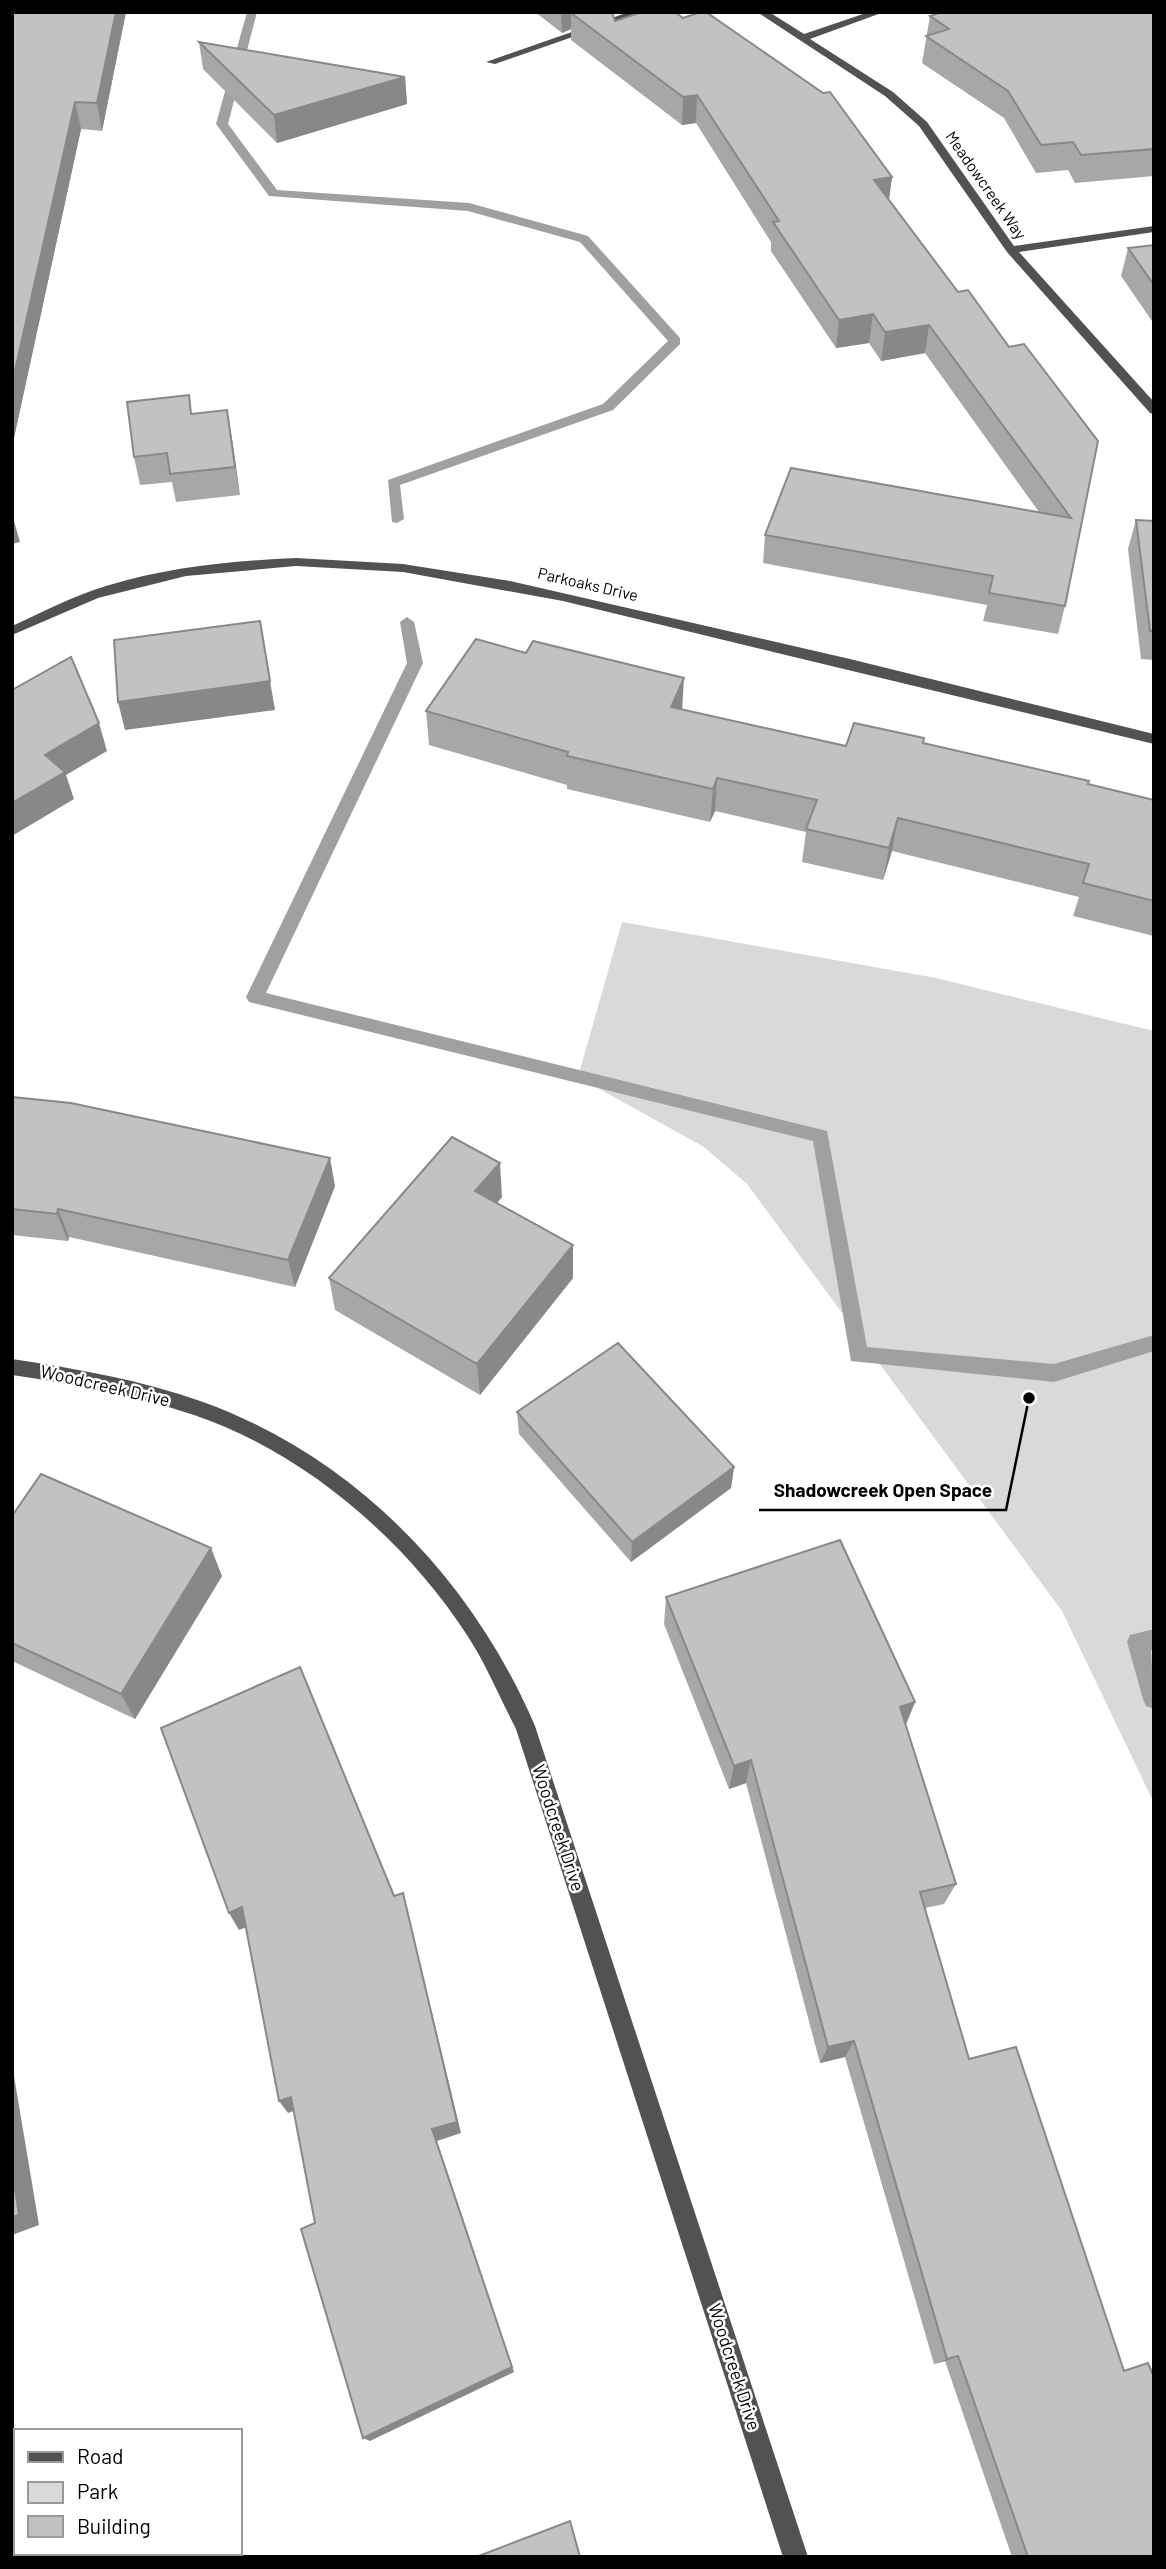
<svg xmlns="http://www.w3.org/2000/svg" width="1166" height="2569" font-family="Barlow,sans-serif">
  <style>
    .green { fill: #d9d9d9 }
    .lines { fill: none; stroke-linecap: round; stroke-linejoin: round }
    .stream { fill: #a0a0a0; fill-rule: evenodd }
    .minor { fill: #525252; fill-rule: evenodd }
    .wall { fill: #a7a7a7 }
    .shaded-wall { fill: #888 }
    .building { fill: #c2c2c2; stroke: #888; stroke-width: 2 }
    .labels { text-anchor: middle; stroke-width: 5; stroke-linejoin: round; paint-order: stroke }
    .far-street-label { font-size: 16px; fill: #000; stroke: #fff }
    .street-label { font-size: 18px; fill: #000; stroke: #fff }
    .leader { fill: none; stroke: #000; stroke-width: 2.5 }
    .callout-dot { fill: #000; stroke: #fff; stroke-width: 2.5 }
    .callout-label { font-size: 19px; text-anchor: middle; font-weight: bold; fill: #000; stroke: #fff; stroke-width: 5; stroke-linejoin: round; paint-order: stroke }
  </style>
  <rect width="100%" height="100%" fill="#fff"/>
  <path class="green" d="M 622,922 L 936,978 L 1154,1031 L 1154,1803 L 1062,1611 L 747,1184 L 704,1147 L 578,1077 Z"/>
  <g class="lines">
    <g class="stream">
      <path d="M 247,12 L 257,12 L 228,124 L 277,190 L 469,203 L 588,236 L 680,338 L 680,344 L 613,410 L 400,485 L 404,519 L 397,523 L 392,522 L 388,480 L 603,404 L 668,341 L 580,242 L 468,211 L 269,196 L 216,124 Z"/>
      <path d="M 407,617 L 414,622 L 423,663 L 266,993 L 827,1131 L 867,1347 L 1054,1364 L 1154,1335 L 1154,1351 L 1054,1382 L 851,1361 L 813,1141 L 249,1002 L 246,997 L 407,663 L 400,622 Z"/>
      <path d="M 1154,1629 L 1154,1649 L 1151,1650 L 1154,1709 L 1146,1706 L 1143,1699 L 1127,1642 L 1130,1635 Z"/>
    </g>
    <g class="minor">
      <path d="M 629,12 L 644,12 L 495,64 L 486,62 Z"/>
      <path d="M 757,12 L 769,12 L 804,34 L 869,12 L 884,12 L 810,39 L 893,92 L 927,122 L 1014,246 L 1154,226 L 1154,232 L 1019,252 L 1154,402 L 1154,414 L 1150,413 L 1007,252 L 919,126 L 885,96 Z"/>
      <path d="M 296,558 L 403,564 L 510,581 L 850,659 L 1154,734 L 1154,744 L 563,601 L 403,572 L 296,566 L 186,576 L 98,598 L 12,635 L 12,626 C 43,612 73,596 106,586 C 168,567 232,561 296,558 Z"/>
      <path d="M 12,1359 C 77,1369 142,1380 203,1402 C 355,1457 472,1579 535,1726 L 808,2557 L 783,2557 L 516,1729 C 500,1698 486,1664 467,1635 C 404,1538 303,1452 194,1415 C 135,1395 74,1384 12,1375 Z"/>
    </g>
  </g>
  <g class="wall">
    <path d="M 12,12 L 126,12 L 102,131 L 81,129 L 12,447 Z"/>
    <path d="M 535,12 L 612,12 L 615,21 L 892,177 L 889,200 L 958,292 L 1098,441 L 1065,606 L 1058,634 L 983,621 L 987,605 L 763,563 L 765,535 L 1039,512 L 925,353 L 881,361 L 869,343 L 836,348 L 771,251 L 771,242 L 696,123 L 682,125 L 571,40 L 571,29 L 562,33 Z"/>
    <path d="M 1154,12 L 1154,176 L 1075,183 L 1068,170 L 1036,173 L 1004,118 L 922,63 L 930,16 Z"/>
    <path d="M 199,42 L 405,77 L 407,104 L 277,143 L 203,69 Z"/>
    <path d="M 1154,245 L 1154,324 L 1121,276 L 1128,248 Z"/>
    <path d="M 192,414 L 232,439 L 240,495 L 176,502 L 172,482 L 140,485 L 134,457 Z"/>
    <path d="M 1136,520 L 1154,521 L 1154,660 L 1141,659 L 1128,549 Z"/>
    <path d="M 526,653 L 682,709 L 846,746 L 924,738 L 923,743 L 1154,800 L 1154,936 L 1073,916 L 1079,897 L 892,851 L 883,880 L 802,862 L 806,832 L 715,811 L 710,822 L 567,789 L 567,785 L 429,745 L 426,711 Z"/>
    <path d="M 12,1097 L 335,1186 L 295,1287 L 69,1237 L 68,1241 L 12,1235 Z"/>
    <path d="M 502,1197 L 497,1203 L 573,1245 L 573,1278 L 480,1395 L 335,1310 L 329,1278 Z"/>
    <path d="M 517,1412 L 734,1467 L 731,1488 L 631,1562 L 519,1434 Z"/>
    <path d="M 12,1516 L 222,1576 L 135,1719 L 12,1661 Z"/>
    <path d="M 666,1597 L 915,1702 L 906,1725 L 956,1884 L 944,1904 L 925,1908 L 969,2059 L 1124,2370 L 1148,2363 L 1154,2557 L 1012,2557 L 945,2361 L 934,2364 L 845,2057 L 820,2063 L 746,1783 L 729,1789 L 664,1624 Z"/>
  </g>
  <g class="shaded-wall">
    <path d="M 116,12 L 126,12 L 102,131 L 97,103 Z"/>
    <path d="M 561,12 L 604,12 L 571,13 L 571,29 L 562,33 Z"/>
    <path d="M 405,77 L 407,104 L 277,143 L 274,115 Z"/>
    <path d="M 697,95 L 696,123 L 682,125 L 683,97 Z"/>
    <path d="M 75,102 L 81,129 L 12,447 L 12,384 Z"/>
    <path d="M 892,177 L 888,205 L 874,180 Z"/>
    <path d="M 873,314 L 869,343 L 836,348 L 839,320 Z"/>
    <path d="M 929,325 L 925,353 L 881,361 L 885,332 Z"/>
    <path d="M 227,410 L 232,439 L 240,495 L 235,467 Z"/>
    <path d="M 12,514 L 20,542 L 12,544 Z"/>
    <path d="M 684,678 L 682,712 L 671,707 Z"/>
    <path d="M 270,681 L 275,710 L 125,730 L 118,702 Z"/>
    <path d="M 99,723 L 107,751 L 66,775 L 74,799 L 12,836 L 12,803 L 45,755 Z"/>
    <path d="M 717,778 L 715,811 L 710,822 L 713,789 Z"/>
    <path d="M 898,818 L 892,851 L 883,880 L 889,848 Z"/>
    <path d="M 330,1158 L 335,1186 L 295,1287 L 288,1260 Z"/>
    <path d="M 500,1163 L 502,1197 L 478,1225 L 475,1191 Z"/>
    <path d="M 58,1209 L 69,1237 L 68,1241 L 57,1214 Z"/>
    <path d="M 573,1245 L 573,1278 L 480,1395 L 477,1364 Z"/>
    <path d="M 734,1467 L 731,1488 L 631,1562 L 632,1542 Z"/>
    <path d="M 211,1548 L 222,1576 L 135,1719 L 121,1694 Z"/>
    <path d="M 915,1702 L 905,1726 L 900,1707 Z"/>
    <path d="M 751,1760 L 746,1783 L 729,1789 L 734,1766 Z"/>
    <path d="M 403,1893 L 461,2133 L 437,2141 L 514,2372 L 370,2441 L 363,2438 Z"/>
    <path d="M 242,1907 L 252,1925 L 239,1930 L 229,1913 Z"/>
    <path d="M 854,2041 L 845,2057 L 820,2063 L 828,2047 Z"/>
    <path d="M 12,2064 L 39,2225 L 12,2235 Z"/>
    <path d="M 291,2097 L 299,2109 L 288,2113 L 279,2101 Z"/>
    <path d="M 958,2356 L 945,2361 L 934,2364 L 947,2359 Z"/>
    <path d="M 12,2430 L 16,2432 L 16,2469 L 12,2475 Z"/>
  </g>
  <g class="building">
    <path d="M 12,12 L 116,12 L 97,103 L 75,102 L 12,384 Z"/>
    <path d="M 573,12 L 612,12 L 615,21 L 642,12 L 675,12 L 683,18 L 701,12 L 706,12 L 823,93 L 830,92 L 892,177 L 874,180 L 958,292 L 968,290 L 1009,347 L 1024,344 L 1098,441 L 1065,606 L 989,593 L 993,576 L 765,535 L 791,468 L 1071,518 L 929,325 L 885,332 L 873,314 L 839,320 L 773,222 L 779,221 L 697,95 L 683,97 L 571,13 Z"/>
    <path d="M 942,12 L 1154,12 L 1154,149 L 1081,155 L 1073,142 L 1041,145 L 1008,91 L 926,36 L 949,29 L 930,16 Z"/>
    <path d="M 199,42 L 405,77 L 274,115 Z"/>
    <path d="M 1154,245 L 1154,285 L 1128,248 Z"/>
    <path d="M 189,395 L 191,414 L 227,410 L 235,467 L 170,474 L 167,453 L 134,457 L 127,402 Z"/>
    <path d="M 1136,520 L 1154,521 L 1154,631 L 1150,631 Z"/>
    <path d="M 260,621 L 270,681 L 118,702 L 114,640 Z"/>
    <path d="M 476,639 L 526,653 L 533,641 L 684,678 L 671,707 L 846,746 L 854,723 L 924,738 L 923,743 L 1089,781 L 1088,784 L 1154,800 L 1154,901 L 1083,883 L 1089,864 L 898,818 L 889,848 L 806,829 L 817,800 L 717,778 L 713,789 L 567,756 L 568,752 L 426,711 Z"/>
    <path d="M 71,657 L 99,723 L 45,755 L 65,772 L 12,803 L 12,690 Z"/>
    <path d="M 12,1097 L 71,1103 L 330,1158 L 288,1260 L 58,1209 L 57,1214 L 12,1209 Z"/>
    <path d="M 452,1137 L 500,1163 L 475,1191 L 573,1245 L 477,1364 L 329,1278 Z"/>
    <path d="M 618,1343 L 734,1467 L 632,1542 L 517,1412 Z"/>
    <path d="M 41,1474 L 211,1548 L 121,1694 L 12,1643 L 12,1516 Z"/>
    <path d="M 840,1540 L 915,1702 L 900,1707 L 956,1884 L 920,1892 L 969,2059 L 1016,2047 L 1124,2371 L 1148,2363 L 1154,2377 L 1154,2557 L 1028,2557 L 958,2356 L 947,2359 L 854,2041 L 828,2047 L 751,1760 L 734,1766 L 666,1597 Z"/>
    <path d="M 300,1667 L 394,1896 L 403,1893 L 457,2122 L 432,2129 L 512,2367 L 363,2438 L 301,2229 L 315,2223 L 291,2097 L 279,2101 L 242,1907 L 229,1913 L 161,1728 Z"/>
    <path d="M 12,2171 L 19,2215 L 12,2217 Z"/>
    <path d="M 570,2521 L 580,2557 L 476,2557 Z"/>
  </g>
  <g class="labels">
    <g class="far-street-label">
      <text transform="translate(986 185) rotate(55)" y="6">Meadowcreek Way</text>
      <text transform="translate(588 584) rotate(13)" y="6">Parkoaks Drive</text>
    </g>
    <g class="street-label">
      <text transform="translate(105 1386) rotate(13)" y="6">Woodcreek Drive</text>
      <text transform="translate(558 1828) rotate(72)" y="6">Woodcreek Drive</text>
      <text transform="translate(734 2367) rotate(72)" y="6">Woodcreek Drive</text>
    </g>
  </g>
  <path class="leader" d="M1029 1398L1006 1510H759"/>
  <circle class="callout-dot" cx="1029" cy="1398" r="7"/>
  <g class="callout-label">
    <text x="883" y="1497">Shadowcreek Open Space</text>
  </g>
  <rect width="1166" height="2569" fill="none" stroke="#000000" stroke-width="28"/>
  <rect x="14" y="2429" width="228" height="126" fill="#ffffff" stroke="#999999" stroke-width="2"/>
  <rect x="28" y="2452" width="35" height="10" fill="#525252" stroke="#999999" stroke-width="2"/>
  <text x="77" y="2464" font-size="21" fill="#000000">Road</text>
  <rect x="28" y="2482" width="35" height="21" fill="#d9d9d9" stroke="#999999" stroke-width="2"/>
  <text x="77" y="2499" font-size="21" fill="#000000">Park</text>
  <rect x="28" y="2516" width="35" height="21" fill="#c2c2c2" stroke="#999999" stroke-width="2"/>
  <text x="77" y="2534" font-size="21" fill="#000000">Building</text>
</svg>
